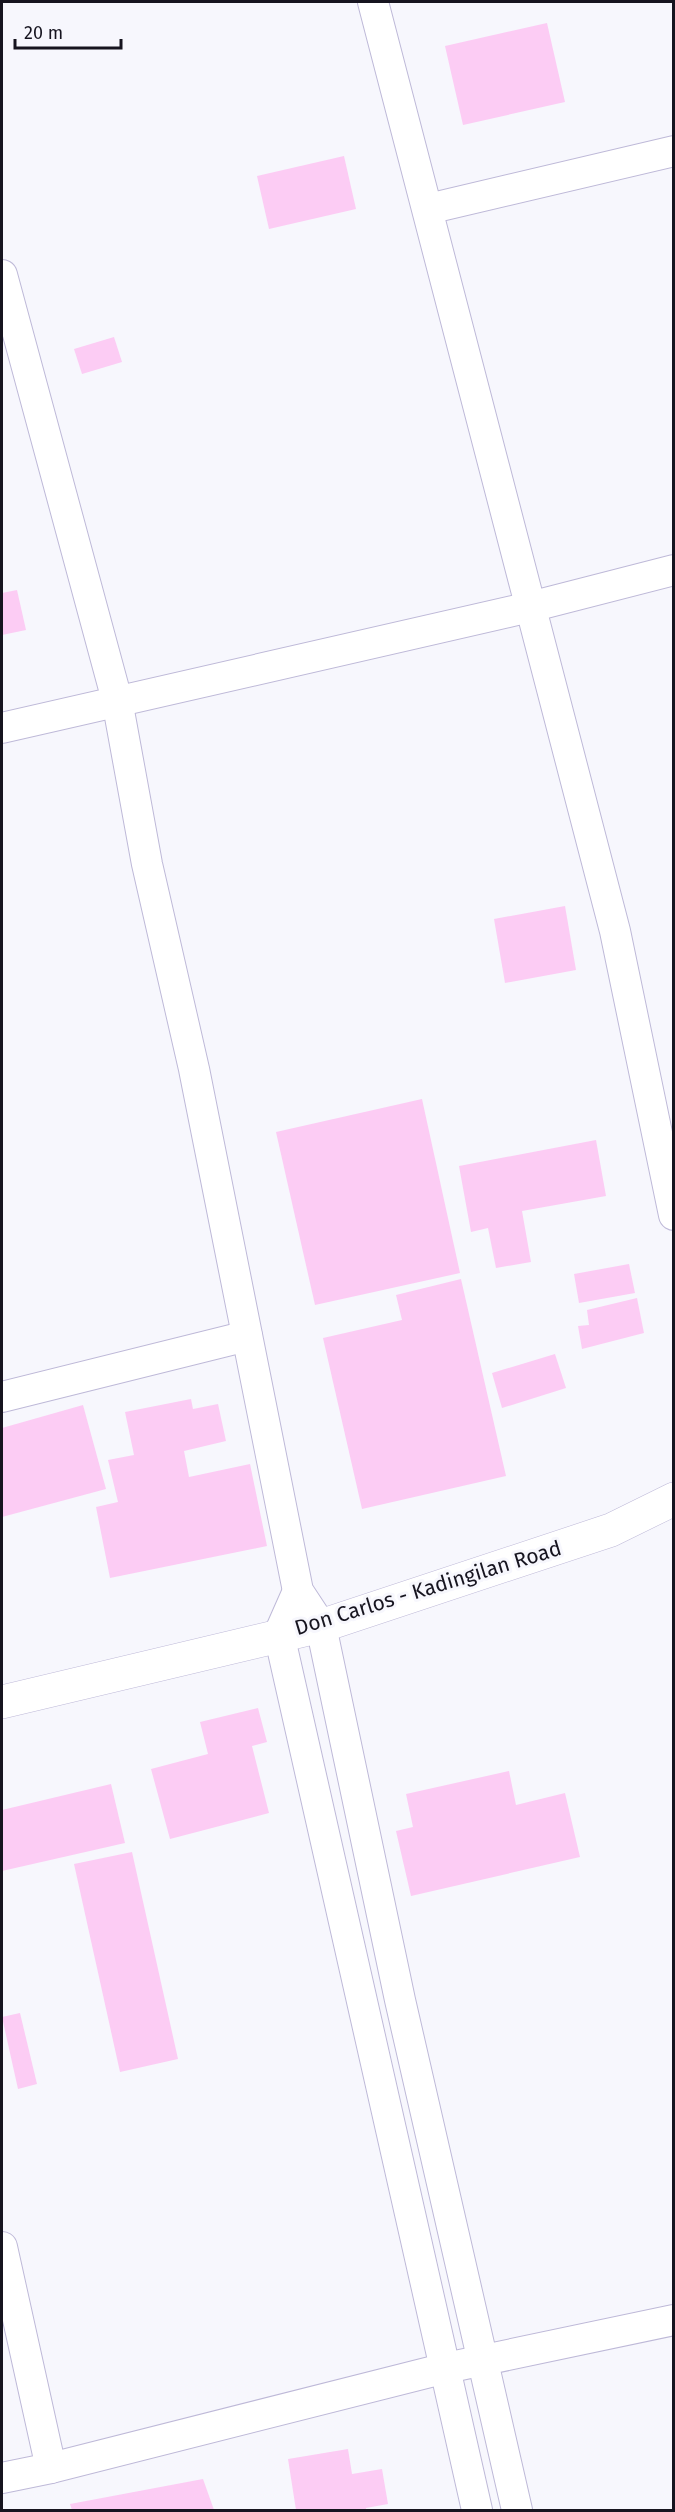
<svg xmlns="http://www.w3.org/2000/svg" width="675" height="2512" font-family="'Fira Sans',sans-serif">
  <style>
    .building { fill: #fcccf4 }
    .lines { fill: none; stroke-linecap: round; stroke-linejoin: round }
    .street-casing { stroke: #beb9d8; stroke-width: 32 }
    .secondary-casing { stroke: #beb9d8; stroke-width: 34 }
    .street { stroke: #fff; stroke-width: 30 }
    .secondary { stroke: #fff; stroke-width: 33 }
    .labels { text-anchor: middle; stroke-width: 6; stroke-linejoin: round; paint-order: stroke }
    .street-label { font-size: 21px; fill: #16141f; stroke: #f7f7fd }
  </style>
  <rect width="100%" height="100%" fill="#f7f7fd"/>
  <g class="building">
    <path d="M 547,23 L 565,102 L 463,125 L 445,46 Z"/>
    <path d="M 344,156 L 356,209 L 269,229 L 257,176 Z"/>
    <path d="M 114,337 L 122,362 L 82,374 L 74,349 Z"/>
    <path d="M 17,590 L 26,630 L 2,635 L 2,593 Z"/>
    <path d="M 565,906 L 576,970 L 505,983 L 494,919 Z"/>
    <path d="M 422,1099 L 460,1273 L 315,1305 L 276,1132 Z"/>
    <path d="M 596,1140 L 606,1196 L 522,1211 L 531,1262 L 496,1268 L 488,1228 L 471,1232 L 459,1166 Z"/>
    <path d="M 629,1264 L 635,1293 L 579,1303 L 574,1274 Z"/>
    <path d="M 461,1279 L 506,1476 L 362,1509 L 323,1338 L 402,1320 L 396,1295 Z"/>
    <path d="M 637,1298 L 644,1333 L 582,1349 L 578,1326 L 589,1325 L 587,1310 Z"/>
    <path d="M 555,1354 L 566,1388 L 502,1408 L 492,1373 Z"/>
    <path d="M 191,1399 L 193,1409 L 218,1404 L 226,1441 L 184,1451 L 189,1477 L 250,1464 L 267,1546 L 110,1578 L 96,1507 L 118,1502 L 108,1460 L 134,1455 L 125,1412 Z"/>
    <path d="M 83,1405 L 106,1489 L 2,1517 L 2,1428 Z"/>
    <path d="M 258,1708 L 267,1742 L 252,1746 L 269,1813 L 170,1839 L 151,1769 L 208,1754 L 200,1722 Z"/>
    <path d="M 509,1771 L 516,1805 L 565,1793 L 580,1857 L 411,1896 L 396,1831 L 413,1827 L 406,1794 Z"/>
    <path d="M 111,1784 L 125,1843 L 2,1871 L 2,1810 Z"/>
    <path d="M 132,1852 L 178,2059 L 120,2072 L 74,1864 Z"/>
    <path d="M 20,2013 L 37,2084 L 18,2089 L 2,2017 Z"/>
    <path d="M 348,2449 L 352,2474 L 382,2469 L 388,2504 L 366,2508 L 366,2510 L 296,2510 L 288,2459 Z"/>
    <path d="M 203,2479 L 214,2510 L 72,2510 L 70,2504 Z"/>
  </g>
  <g class="lines">
    <defs>
      <g id="street">
        <path d="M 373,2 L 615,931 L 674,1215"/>
        <path d="M 428,209 L 674,151"/>
        <path d="M 2,275 L 117,700 L 147,864 L 194,1069 L 298,1591 L 321,1626 L 400,2000 L 517,2510"/>
        <path d="M 2,728 L 530,607 L 674,570"/>
        <path d="M 2,1397 L 247,1336"/>
        <path d="M 298,1591 L 279,1634 L 477,2510"/>
        <path d="M 2,2247 L 51,2468"/>
        <path d="M 2,2478 L 51,2468 L 446,2368 L 674,2320"/>
      </g>
      <path id="secondary" d="M 2,1702 L 321,1626 L 611,1530 L 674,1499"/>
    </defs>
    <use href="#street" class="street-casing"/>
    <use href="#secondary" class="secondary-casing"/>
    <use href="#street" class="street"/>
    <use href="#secondary" class="secondary"/>
  </g>
  <g class="labels">
    <g class="street-label">
      <text transform="translate(428 1588) rotate(-17)" y="7">Don Carlos - Kadingilan Road</text>
    </g>
  </g>
  <rect width="675" height="2512" fill="none" stroke="#16141f" stroke-width="6"/>
  <path d="M15 39v9h106v-9" fill="none" stroke="#16141f" stroke-width="3"/>
  <text x="24" y="39" font-size="18" fill="#16141f" stroke="#f7f7fd" stroke-width="4.5" paint-order="stroke">20 m</text>
</svg>
